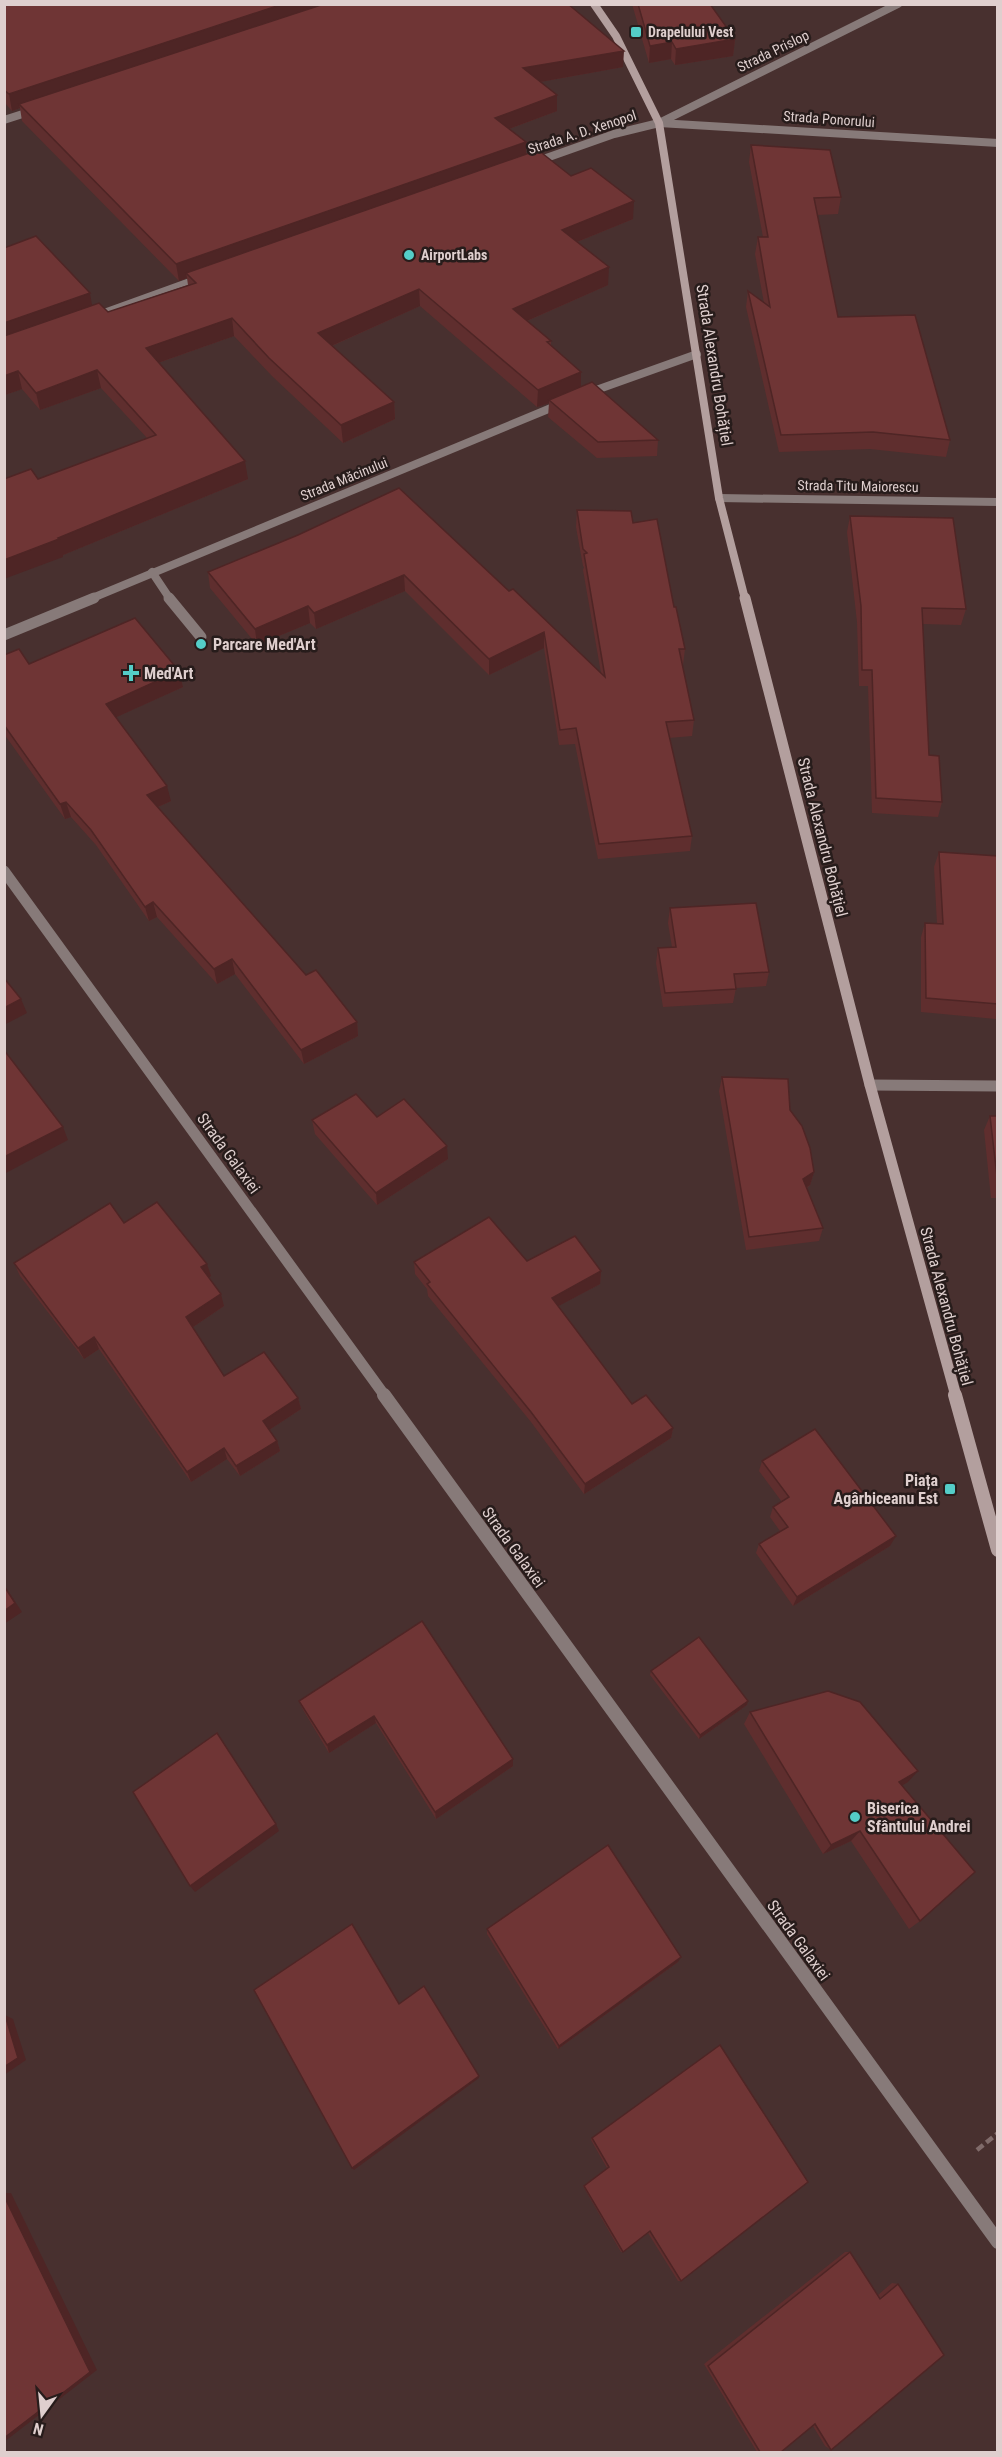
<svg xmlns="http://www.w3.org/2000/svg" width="1002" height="2457" font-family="'Roboto Condensed',sans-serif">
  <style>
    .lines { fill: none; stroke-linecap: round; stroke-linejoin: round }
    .path { stroke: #806b6a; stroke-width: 4.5; stroke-dasharray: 8 4; stroke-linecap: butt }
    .service-far1 { stroke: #877a79; stroke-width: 8 }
    .service { stroke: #877a79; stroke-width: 11 }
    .minor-far2 { stroke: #877a79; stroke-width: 8 }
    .minor-far1 { stroke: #877a79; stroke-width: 11 }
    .minor { stroke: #877a79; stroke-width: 14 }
    .tertiary { stroke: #877a79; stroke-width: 8 }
    .secondary-far2 { stroke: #b39f9e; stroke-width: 8 }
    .secondary-far1 { stroke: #b39f9e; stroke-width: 11 }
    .secondary { stroke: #b39f9e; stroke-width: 14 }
    .wall { fill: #5f2e2e }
    .shaded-wall { fill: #4e2525 }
    .building { fill: #6f3535; stroke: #4e2525; stroke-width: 1.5 }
    .poi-dot { fill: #54cdc8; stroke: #271c1b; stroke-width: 2 }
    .labels { text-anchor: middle; stroke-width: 5; stroke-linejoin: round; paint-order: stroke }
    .far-poi-label { font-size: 14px; font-weight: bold; fill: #dfcfce; stroke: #271c1b; text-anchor: start }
    .far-street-label { font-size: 14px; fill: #dfcfce; stroke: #271c1b }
    .street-label { font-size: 16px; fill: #dfcfce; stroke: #271c1b }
    .poi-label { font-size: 16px; font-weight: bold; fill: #dfcfce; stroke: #271c1b; text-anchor: start }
  </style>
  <rect width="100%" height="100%" fill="#48302f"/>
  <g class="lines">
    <path class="path" d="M 977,2150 L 998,2133"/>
    <path class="service-far1" d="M 152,572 L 170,599"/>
    <path class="service" d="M 169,598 L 201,637"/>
    <g class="minor-far2">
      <path d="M 4,120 L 35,110"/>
      <path d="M 532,163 L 614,134 L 659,123 L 998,143"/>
      <path d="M 93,317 L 201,278"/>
      <path d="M 585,394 L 697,354"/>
      <path d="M 719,498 L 998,502"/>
      <path d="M 90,599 L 563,403"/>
    </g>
    <g class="minor-far1">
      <path d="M 4,635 L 94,598"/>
      <path d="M 4,871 L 385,1396"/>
      <path d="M 870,1085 L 998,1086"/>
    </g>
    <path class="minor" d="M 384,1395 L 998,2242"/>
    <path class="tertiary" d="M 659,123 L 898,4"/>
    <path class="secondary-far2" d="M 594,4 L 616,36 L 659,123 L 719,498 L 745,599"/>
    <path class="secondary-far1" d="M 745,598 L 870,1085 L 956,1396"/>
    <path class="secondary" d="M 955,1395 L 998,1550"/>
  </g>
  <g class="wall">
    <path d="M 4,4 L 623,67 L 540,82 L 557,95 L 557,111 L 509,129 L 526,154 L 571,176 L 633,219 L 577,242 L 608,285 L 527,321 L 551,341 L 551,345 L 581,387 L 658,440 L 657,456 L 597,458 L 548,417 L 549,403 L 537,407 L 420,306 L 332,346 L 394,402 L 395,419 L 343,443 L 272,376 L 234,336 L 158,363 L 248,479 L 63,555 L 63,557 L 38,479 L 147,438 L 101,388 L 40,410 L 22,389 L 5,395 L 4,395 L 4,248 L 92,306 L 108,312 L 188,285 L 187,278 L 179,281 L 22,121 L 20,108 L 12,111 L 4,102 Z"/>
    <path d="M 632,4 L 710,4 L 735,39 L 733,56 L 675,65 L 671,59 L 649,63 Z"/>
    <path d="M 751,145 L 841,197 L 838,214 L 817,215 L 838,317 L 950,440 L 946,457 L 870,449 L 779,452 L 746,307 L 748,291 L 764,303 L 755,254 L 758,237 L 763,237 L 749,162 Z"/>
    <path d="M 577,510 L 633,523 L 674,607 L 685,649 L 683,665 L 682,665 L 694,720 L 692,736 L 669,738 L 692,836 L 690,851 L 598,859 L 575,744 L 559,745 L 544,648 L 489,675 L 405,591 L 316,629 L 310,623 L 257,645 L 210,588 L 208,572 L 298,535 L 509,591 L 601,673 L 583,570 L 584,567 L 583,566 L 576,527 Z"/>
    <path d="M 850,516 L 966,609 L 961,625 L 923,624 L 929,755 L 942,802 L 938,817 L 872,813 L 868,686 L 859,686 L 857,622 L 847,532 Z"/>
    <path d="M 4,655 L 29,664 L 183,687 L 116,717 L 171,801 L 158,807 L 306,975 L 357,1022 L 358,1036 L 304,1064 L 235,974 L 217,984 L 157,917 L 149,921 L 96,845 L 71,817 L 65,819 L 4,734 Z"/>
    <path d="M 939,852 L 998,856 L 998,1016 L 996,1019 L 921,1012 L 921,937 L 925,923 L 937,924 L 934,867 Z"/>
    <path d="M 670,908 L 769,972 L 766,986 L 736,988 L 733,1003 L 663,1007 L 656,963 L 658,948 L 672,947 L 668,923 Z"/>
    <path d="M 722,1077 L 790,1110 L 814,1172 L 810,1185 L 807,1188 L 823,1228 L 819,1241 L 746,1250 L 719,1091 Z"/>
    <path d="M 990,1116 L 998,1116 L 998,1198 L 991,1198 L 984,1130 Z"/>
    <path d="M 377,1117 L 448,1159 L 377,1205 L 315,1134 L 312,1120 Z"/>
    <path d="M 124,1223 L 211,1276 L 208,1277 L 224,1306 L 193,1327 L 224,1376 L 298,1398 L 301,1409 L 269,1430 L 277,1441 L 280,1451 L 240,1476 L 227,1459 L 191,1482 L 99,1349 L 84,1359 L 20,1276 L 14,1263 Z"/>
    <path d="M 527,1261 L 601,1271 L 600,1284 L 558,1306 L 632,1404 L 673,1428 L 671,1438 L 584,1494 L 531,1422 L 428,1296 L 427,1289 L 415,1274 L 414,1262 Z"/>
    <path d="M 762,1461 L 890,1546 L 793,1606 L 756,1553 L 759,1544 L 780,1531 L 770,1517 L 773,1507 L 782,1502 L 759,1471 Z"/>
    <path d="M 422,1621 L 513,1759 L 513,1766 L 436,1819 L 376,1723 L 329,1753 L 302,1708 L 299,1701 Z"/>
    <path d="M 651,1671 L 747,1705 L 699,1739 L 650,1675 Z"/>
    <path d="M 750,1712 L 908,1782 L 902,1785 L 920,1921 L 909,1929 L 851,1841 L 823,1854 L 744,1724 Z"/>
    <path d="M 487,1929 L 678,1962 L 558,2049 L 487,1934 Z"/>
    <path d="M 592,2138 L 681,2281 L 678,2281 L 648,2233 L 623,2252 L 621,2252 L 583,2186 L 607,2168 L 591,2140 Z"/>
    <path d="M 845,2252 L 850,2252 L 878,2295 L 892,2283 L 898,2284 L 831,2450 L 825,2446 L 813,2426 L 781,2452 L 757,2452 L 704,2364 Z"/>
  </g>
  <g class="shaded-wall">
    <path d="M 283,4 L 333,4 L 19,104 L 20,108 L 12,111 L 9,94 Z"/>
    <path d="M 735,39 L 733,56 L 675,65 L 676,49 Z"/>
    <path d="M 672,42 L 671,59 L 649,63 L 650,46 Z"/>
    <path d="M 624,51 L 623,67 L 523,85 L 523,68 Z"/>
    <path d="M 557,95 L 557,111 L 495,134 L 495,118 Z"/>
    <path d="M 526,142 L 526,158 L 186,273 L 187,278 L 179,281 L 176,264 Z"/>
    <path d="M 634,201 L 633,219 L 562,248 L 562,230 Z"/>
    <path d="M 609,267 L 608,285 L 513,327 L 513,309 Z"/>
    <path d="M 419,289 L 420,306 L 320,351 L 318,333 Z"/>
    <path d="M 90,293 L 93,311 L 4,342 L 4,323 Z"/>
    <path d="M 232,318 L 234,336 L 149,366 L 146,348 Z"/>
    <path d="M 97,370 L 101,388 L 40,410 L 36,393 Z"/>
    <path d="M 18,371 L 22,389 L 5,395 L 4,376 Z"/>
    <path d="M 581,372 L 581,390 L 549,400 L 549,403 L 537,407 L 538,390 Z"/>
    <path d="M 394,402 L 395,419 L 343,443 L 341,425 Z"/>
    <path d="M 245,461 L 248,479 L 63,555 L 63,557 L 4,579 L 4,560 Z"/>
    <path d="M 404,575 L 405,591 L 316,629 L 314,613 Z"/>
    <path d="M 308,606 L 310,623 L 257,645 L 255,629 Z"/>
    <path d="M 544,632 L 544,648 L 489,675 L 489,659 Z"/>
    <path d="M 179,671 L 183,687 L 110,720 L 106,704 Z"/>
    <path d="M 167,786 L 171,801 L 151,810 L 147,795 Z"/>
    <path d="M 66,802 L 71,817 L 65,819 L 60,804 Z"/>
    <path d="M 153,902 L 157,917 L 149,921 L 145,907 Z"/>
    <path d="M 232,959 L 235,974 L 217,984 L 214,969 Z"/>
    <path d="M 21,999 L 27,1013 L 4,1025 L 4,1008 Z"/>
    <path d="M 357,1022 L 358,1036 L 304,1064 L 301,1050 Z"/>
    <path d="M 63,1127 L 68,1140 L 4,1174 L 4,1157 Z"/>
    <path d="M 447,1146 L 448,1159 L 377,1205 L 376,1193 Z"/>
    <path d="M 814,1172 L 810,1185 L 800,1192 L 803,1179 Z"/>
    <path d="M 207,1264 L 211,1276 L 205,1280 L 201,1267 Z"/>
    <path d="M 601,1271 L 600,1284 L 551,1310 L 552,1298 Z"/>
    <path d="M 221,1294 L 224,1306 L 190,1329 L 186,1317 Z"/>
    <path d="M 94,1337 L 99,1349 L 84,1359 L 78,1348 Z"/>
    <path d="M 298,1398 L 301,1409 L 266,1432 L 263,1421 Z"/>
    <path d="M 673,1428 L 671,1438 L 584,1494 L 585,1484 Z"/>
    <path d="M 277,1441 L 280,1451 L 240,1476 L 236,1466 Z"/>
    <path d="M 224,1448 L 227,1459 L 191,1482 L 187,1472 Z"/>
    <path d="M 896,1536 L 890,1546 L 793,1606 L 797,1597 Z"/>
    <path d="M 4,1585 L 22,1612 L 4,1624 Z"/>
    <path d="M 748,1701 L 747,1705 L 699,1739 L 700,1735 Z"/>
    <path d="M 374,1716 L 376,1723 L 329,1753 L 327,1745 Z"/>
    <path d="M 513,1759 L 513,1766 L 436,1819 L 435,1812 Z"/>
    <path d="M 918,1771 L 908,1782 L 890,1793 L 899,1782 Z"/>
    <path d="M 276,1824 L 279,1831 L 195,1892 L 190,1886 Z"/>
    <path d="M 860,1831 L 851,1841 L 823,1854 L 831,1845 Z"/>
    <path d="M 681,1957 L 678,1962 L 558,2049 L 559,2046 Z"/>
    <path d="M 5,2015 L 13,2019 L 26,2060 L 4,2075 Z"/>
    <path d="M 479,2076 L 479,2078 L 354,2170 L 352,2168 Z"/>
    <path d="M 4,2193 L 11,2193 L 97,2370 L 4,2442 Z"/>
  </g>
  <g class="building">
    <path d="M 4,4 L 283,4 L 9,94 L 4,90 Z"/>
    <path d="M 324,4 L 568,4 L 624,51 L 523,68 L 557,95 L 495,118 L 526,142 L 176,264 L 19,104 Z"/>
    <path d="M 638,4 L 710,4 L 735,39 L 676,49 L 672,42 L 650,46 Z"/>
    <path d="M 751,145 L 830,150 L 841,197 L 814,198 L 838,317 L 915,315 L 950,440 L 873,432 L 781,435 L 748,291 L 770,307 L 758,237 L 768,237 Z"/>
    <path d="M 538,150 L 571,176 L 591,168 L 634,201 L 562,230 L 609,267 L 513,309 L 551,341 L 547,342 L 581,372 L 538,390 L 419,289 L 318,333 L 394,402 L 341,425 L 269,358 L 232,318 L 146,348 L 245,461 L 58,538 L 59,539 L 4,560 L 4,479 L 31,469 L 38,479 L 156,435 L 97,370 L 36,393 L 18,371 L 4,376 L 4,336 L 99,303 L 108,312 L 196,283 L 186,273 Z"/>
    <path d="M 36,236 L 90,293 L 4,323 L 4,248 Z"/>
    <path d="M 592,382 L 658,440 L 598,442 L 549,400 Z"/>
    <path d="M 399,488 L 509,591 L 513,589 L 605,677 L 584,554 L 587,553 L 583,549 L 577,510 L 631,511 L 633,523 L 657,519 L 674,607 L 676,607 L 685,649 L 679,649 L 694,720 L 666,722 L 692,836 L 599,844 L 576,728 L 560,730 L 544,632 L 489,659 L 404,575 L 314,613 L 308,606 L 255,629 L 208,572 L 298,535 Z"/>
    <path d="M 850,516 L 953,518 L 966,609 L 922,608 L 929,755 L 939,756 L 942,802 L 876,798 L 872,670 L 862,670 L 861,606 Z"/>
    <path d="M 135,618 L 179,671 L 106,704 L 167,786 L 147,795 L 306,975 L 316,970 L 357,1022 L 301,1050 L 232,959 L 214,969 L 153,902 L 145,907 L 91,830 L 66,802 L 60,804 L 4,725 L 4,655 L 19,649 L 29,664 Z"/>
    <path d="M 939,852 L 998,856 L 998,1004 L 926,998 L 925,923 L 943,924 Z"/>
    <path d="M 756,903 L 769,972 L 734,974 L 736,989 L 665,993 L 658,948 L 676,947 L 670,908 Z"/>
    <path d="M 4,978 L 21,999 L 4,1008 Z"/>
    <path d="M 4,1050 L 63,1127 L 4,1157 Z"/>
    <path d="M 722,1077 L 788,1079 L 790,1110 L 802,1126 L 810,1148 L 814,1172 L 803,1179 L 823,1228 L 749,1237 Z"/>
    <path d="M 356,1094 L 377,1117 L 404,1099 L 447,1146 L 376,1193 L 312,1120 Z"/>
    <path d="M 990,1116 L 998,1116 L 998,1185 Z"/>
    <path d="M 157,1202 L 207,1264 L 201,1267 L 221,1294 L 186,1317 L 224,1376 L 264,1352 L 298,1398 L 263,1421 L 277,1441 L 236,1466 L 224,1448 L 187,1472 L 94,1337 L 78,1348 L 14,1263 L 110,1203 L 124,1223 Z"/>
    <path d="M 489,1217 L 527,1261 L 575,1236 L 601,1271 L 552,1298 L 632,1404 L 646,1395 L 673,1428 L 585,1484 L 531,1412 L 427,1284 L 430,1282 L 414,1262 Z"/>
    <path d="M 815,1429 L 896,1536 L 797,1597 L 759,1544 L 788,1527 L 773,1507 L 789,1497 L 762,1461 Z"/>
    <path d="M 4,1586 L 15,1603 L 4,1611 Z"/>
    <path d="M 422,1621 L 513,1759 L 435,1812 L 374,1716 L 327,1745 L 299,1701 Z"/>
    <path d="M 699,1637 L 748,1701 L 700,1735 L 651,1671 Z"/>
    <path d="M 828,1691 L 860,1702 L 918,1771 L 899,1782 L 975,1872 L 920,1921 L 860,1831 L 831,1845 L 750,1712 Z"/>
    <path d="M 217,1733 L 276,1824 L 190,1886 L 133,1792 Z"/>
    <path d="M 608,1845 L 681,1957 L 559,2046 L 487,1929 Z"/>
    <path d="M 352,1924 L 399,2004 L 424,1986 L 479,2076 L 352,2168 L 254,1990 Z"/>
    <path d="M 5,2015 L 18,2058 L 4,2067 L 4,2016 Z"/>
    <path d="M 720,2045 L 808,2182 L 681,2281 L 650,2231 L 623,2252 L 584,2186 L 609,2167 L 592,2138 Z"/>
    <path d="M 4,2196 L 90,2372 L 4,2438 Z"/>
    <path d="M 850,2252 L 880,2299 L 898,2284 L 944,2355 L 831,2450 L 815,2424 L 781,2452 L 760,2452 L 708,2366 Z"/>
  </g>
  <g class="poi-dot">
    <rect x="630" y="26" width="12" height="12" rx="3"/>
    <circle cx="409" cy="255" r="6"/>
    <circle cx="201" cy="644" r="6"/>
    <path d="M128 664h6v6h6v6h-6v6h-6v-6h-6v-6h6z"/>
    <rect x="944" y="1483" width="12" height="12" rx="3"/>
    <circle cx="855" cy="1817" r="6"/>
  </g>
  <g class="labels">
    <g class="far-poi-label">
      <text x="648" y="37">Drapelului Vest</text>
      <text x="421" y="260">AirportLabs</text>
    </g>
    <g class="far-street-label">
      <text transform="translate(773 51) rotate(-26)" y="5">Strada Prislop</text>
      <text transform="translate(829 119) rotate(4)" y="5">Strada Ponorului</text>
      <text transform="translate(582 132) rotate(-18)" y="5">Strada A. D. Xenopol</text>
      <text transform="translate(344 479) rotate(-22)" y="5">Strada Măcinului</text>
      <text transform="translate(858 486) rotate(1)" y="5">Strada Titu Maiorescu</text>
    </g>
    <g class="street-label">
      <text transform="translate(715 365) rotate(81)" y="6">Strada Alexandru Bohățiel</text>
      <text transform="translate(823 837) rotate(76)" y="6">Strada Alexandru Bohățiel</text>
      <text transform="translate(229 1153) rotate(54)" y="6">Strada Galaxiei</text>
      <text transform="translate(947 1306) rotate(75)" y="6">Strada Alexandru Bohățiel</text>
      <text transform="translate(514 1547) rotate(54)" y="6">Strada Galaxiei</text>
      <text transform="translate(799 1940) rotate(54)" y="6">Strada Galaxiei</text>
    </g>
    <g class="poi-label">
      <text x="213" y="650">Parcare Med'Art</text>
      <text x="144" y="679">Med'Art</text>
      <text x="938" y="1486" text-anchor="end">Piața<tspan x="938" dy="18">Agârbiceanu Est</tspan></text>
      <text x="867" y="1814">Biserica<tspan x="867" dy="18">Sfântului Andrei</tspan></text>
    </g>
  </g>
  <rect width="1002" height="2457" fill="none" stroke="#dfcfce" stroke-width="12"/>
  <g transform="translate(42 2415) rotate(195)" stroke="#271c1b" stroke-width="4.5" paint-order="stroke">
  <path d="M0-4.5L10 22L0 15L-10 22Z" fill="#dfcfce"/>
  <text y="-9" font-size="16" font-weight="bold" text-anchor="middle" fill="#dfcfce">N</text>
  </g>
</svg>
